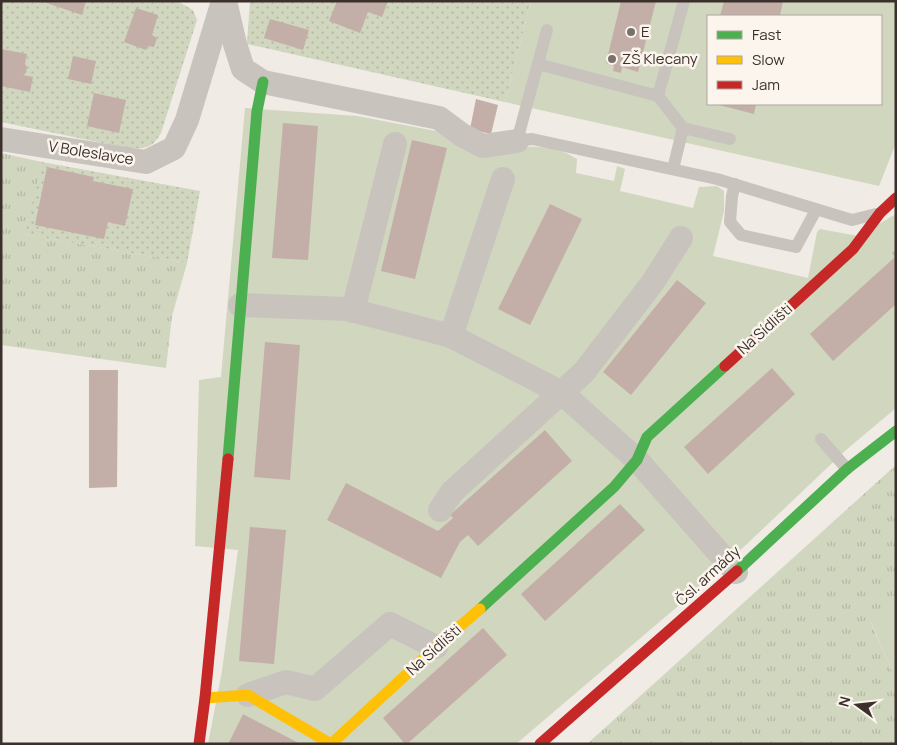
<svg xmlns="http://www.w3.org/2000/svg" width="897" height="745" font-family="Manrope,sans-serif">
  <style>
    .grass { fill: url(#grass-tufts) }
    .park { fill: #d1d6bf; fill-rule: evenodd }
    .garden { fill: url(#garden-dots) }
    .building { fill: #c3afa7 }
    .lines { fill: none; stroke-linecap: round; stroke-linejoin: round }
    .lane { stroke: #c9c3be; stroke-width: 12 }
    .street { stroke: #c9c3be; stroke-width: 24 }
    .fast { stroke: #4caf50; stroke-width: 11 }
    .slow { stroke: #ffc107; stroke-width: 11 }
    .jam { stroke: #c62828; stroke-width: 11 }
    .poi-dot { fill: #7a716c; stroke: #fbf5ee; stroke-width: 2 }
    .labels { text-anchor: middle; stroke-width: 5; stroke-linejoin: round; paint-order: stroke }
    .poi-label { font-size: 15px; fill: #3b302b; stroke: #fbf5ee; text-anchor: start }
    .street-label { font-size: 15px; fill: #3b302b; stroke: #fbf5ee }
  </style>
  <defs>
    <pattern id="grass-tufts" width="24" height="20" patternUnits="userSpaceOnUse" patternTransform="scale(1.25)"><rect width="24" height="20" fill="#d1d6bf"/><path d="M3 7l-1-3M5 7V3M7 7l1-3M15 17l-1-3M17 17v-4M19 17l1-3" fill="none" stroke="#b4b8a4"/></pattern>
    <pattern id="garden-dots" width="8" height="8" patternUnits="userSpaceOnUse" patternTransform="scale(1.25)"><rect width="8" height="8" fill="#d1d6bf"/><path d="M2 2h.1M6 6h.1" fill="none" stroke="#b4b8a4" stroke-width="1.8" stroke-linecap="round"/></pattern>
  </defs>
  <rect width="100%" height="100%" fill="#f0ebe5"/>
  <g class="grass">
    <path d="M 1,153 L 42,162 L 26,234 L 187,263 L 172,316 L 166,368 L 1,345 Z"/>
    <path d="M 896,465 L 896,612 L 871,623 L 896,680 L 896,744 L 587,744 Z"/>
  </g>
  <g class="park">
    <path d="M 531,1 L 896,1 L 896,143 L 879,186 L 505,102 ZM 708,16 L 881,16 L 881,104 L 708,104 Z"/>
    <path d="M 245,108 L 357,116 L 441,132 L 476,155 L 523,152 L 524,147 C 542,146 562,149 577,159 L 576,173 L 614,181 L 617,166 L 625,169 L 620,191 L 693,208 L 699,187 L 717,186 L 724,191 L 724,211 L 713,256 L 808,278 L 817,232 L 820,229 L 858,236 L 896,214 L 896,408 L 846,450 L 711,578 L 516,744 L 301,744 L 243,714 L 228,744 L 208,744 L 222,671 L 238,550 L 195,546 L 199,380 L 221,377 Z"/>
    <path d="M 896,612 L 896,680 L 871,622 Z"/>
  </g>
  <g class="garden">
    <path d="M 1,1 L 177,1 L 193,10 L 197,20 L 161,133 C 152,149 144,149 127,148 L 1,122 Z"/>
    <path d="M 250,1 L 531,1 L 505,102 L 247,44 Z"/>
    <path d="M 42,162 L 200,191 L 187,263 L 25,234 Z"/>
  </g>
  <g class="building">
    <path d="M 41,1 L 86,1 L 82,15 Z"/>
    <path d="M 337,1 L 388,1 L 382,17 L 368,12 L 360,33 L 329,21 Z"/>
    <path d="M 621,1 L 656,1 L 638,72 L 622,67 L 621,73 L 613,71 L 614,66 L 606,63 Z"/>
    <path d="M 724,1 L 748,2 L 783,1 L 780,16 L 720,16 Z"/>
    <path d="M 136,8 L 158,15 L 152,35 L 157,38 L 154,47 L 147,46 L 146,50 L 124,42 Z"/>
    <path d="M 270,19 L 309,30 L 303,50 L 264,38 Z"/>
    <path d="M 1,49 L 27,54 L 25,64 L 27,67 L 26,73 L 23,75 L 33,77 L 30,92 L 1,86 Z"/>
    <path d="M 73,56 L 96,61 L 91,84 L 68,79 Z"/>
    <path d="M 94,93 L 126,100 L 119,133 L 87,126 Z"/>
    <path d="M 476,99 L 498,105 L 491,134 L 470,129 Z"/>
    <path d="M 715,104 L 756,104 L 754,114 Z"/>
    <path d="M 283,123 L 318,126 L 308,260 L 272,258 Z"/>
    <path d="M 412,140 L 447,148 L 415,279 L 381,271 Z"/>
    <path d="M 47,167 L 94,177 L 93,181 L 133,189 L 125,226 L 108,222 L 104,239 L 35,225 Z"/>
    <path d="M 550,204 L 582,219 L 530,325 L 498,309 Z"/>
    <path d="M 896,250 L 896,304 L 833,361 L 810,334 L 895,257 L 892,253 Z"/>
    <path d="M 677,280 L 706,303 L 631,395 L 603,372 Z"/>
    <path d="M 265,342 L 300,345 L 290,480 L 254,477 Z"/>
    <path d="M 772,368 L 795,394 L 708,474 L 684,447 Z"/>
    <path d="M 89,370 L 118,370 L 117,487 L 89,488 Z"/>
    <path d="M 545,430 L 572,461 L 478,546 L 468,535 L 460,542 L 441,578 L 327,520 L 346,483 L 438,531 L 453,518 L 450,515 Z"/>
    <path d="M 620,504 L 645,530 L 545,621 L 521,594 Z"/>
    <path d="M 250,527 L 286,530 L 274,664 L 239,661 Z"/>
    <path d="M 483,628 L 507,655 L 407,744 L 405,744 L 383,718 Z"/>
    <path d="M 243,714 L 301,744 L 228,744 Z"/>
  </g>
  <g class="lines">
    <g class="lane">
      <path d="M 547,30 L 517,141 L 532,139 L 717,179 L 852,220 L 876,214"/>
      <path d="M 538,64 L 658,96 L 684,1"/>
      <path d="M 658,96 L 683,128 L 673,169"/>
      <path d="M 683,128 L 730,139"/>
      <path d="M 735,184 L 732,196 L 730,222 L 741,235 L 796,247 L 816,210"/>
      <path d="M 821,439 L 847,469"/>
    </g>
    <g class="street">
      <path d="M 225,1 L 235,44 L 243,69 L 263,82 L 439,118 L 462,135 L 483,146 L 517,141"/>
      <path d="M 1,139 L 146,162 L 174,148 L 187,120 L 223,1"/>
      <path d="M 240,305 L 347,309 L 451,336 L 562,393 L 637,460 L 736,572"/>
      <path d="M 353,311 L 395,144"/>
      <path d="M 451,336 L 503,179"/>
      <path d="M 440,510 L 452,492 L 584,372 L 653,282 L 681,238"/>
      <path d="M 248,695 L 286,682 L 315,689 L 390,624 L 436,647"/>
    </g>
    <g class="fast">
      <path d="M 228,459 L 257,111 L 263,82"/>
      <path d="M 737,571 L 847,469 L 896,431"/>
      <path d="M 480,609 L 614,487 L 637,460 L 647,437 L 725,366"/>
    </g>
    <path class="slow" d="M 205,698 L 248,695 L 331,744 L 436,647 L 480,609"/>
    <g class="jam">
      <path d="M 725,366 L 853,249 L 880,213 L 896,198"/>
      <path d="M 199,744 L 205,698 L 228,459"/>
      <path d="M 540,744 L 737,571"/>
    </g>
  </g>
  <g class="poi-dot">
    <circle cx="631" cy="32" r="5"/>
    <circle cx="612" cy="59" r="5"/>
  </g>
  <g class="labels">
    <g class="poi-label">
      <text x="641" y="37">E</text>
      <text x="622" y="64">ZŠ Klecany</text>
    </g>
    <g class="street-label">
      <text transform="translate(91 153) rotate(9)" y="5">V Boleslavce</text>
      <text transform="translate(765 329) rotate(-42)" y="5">Na Sídlišti</text>
      <text transform="translate(708 576) rotate(-42)" y="5">Čsl. armády</text>
      <text transform="translate(434 650) rotate(-42)" y="5">Na Sídlišti</text>
    </g>
  </g>
  <rect width="897" height="745" fill="none" stroke="#3b302b" stroke-width="5"/>
  <rect x="707" y="15" width="175" height="90" fill="#fbf5ee" stroke="#aea6a0"/>
  <rect x="717" y="31" width="25" height="8" fill="#4caf50" stroke="#aea6a0"/>
  <text x="752" y="40" font-size="15" fill="#3b302b">Fast</text>
  <rect x="717" y="56" width="25" height="8" fill="#ffc107" stroke="#aea6a0"/>
  <text x="752" y="65" font-size="15" fill="#3b302b">Slow</text>
  <rect x="717" y="81" width="25" height="8" fill="#c62828" stroke="#aea6a0"/>
  <text x="752" y="90" font-size="15" fill="#3b302b">Jam</text>
  <g transform="translate(857 705) rotate(285)" stroke="#fbf5ee" stroke-width="4" paint-order="stroke">
  <path d="M0-4L9 19L0 12L-9 19Z" fill="#3b302b"/>
  <text y="-8" font-size="14" font-weight="bold" text-anchor="middle" fill="#3b302b">N</text>
  </g>
</svg>
